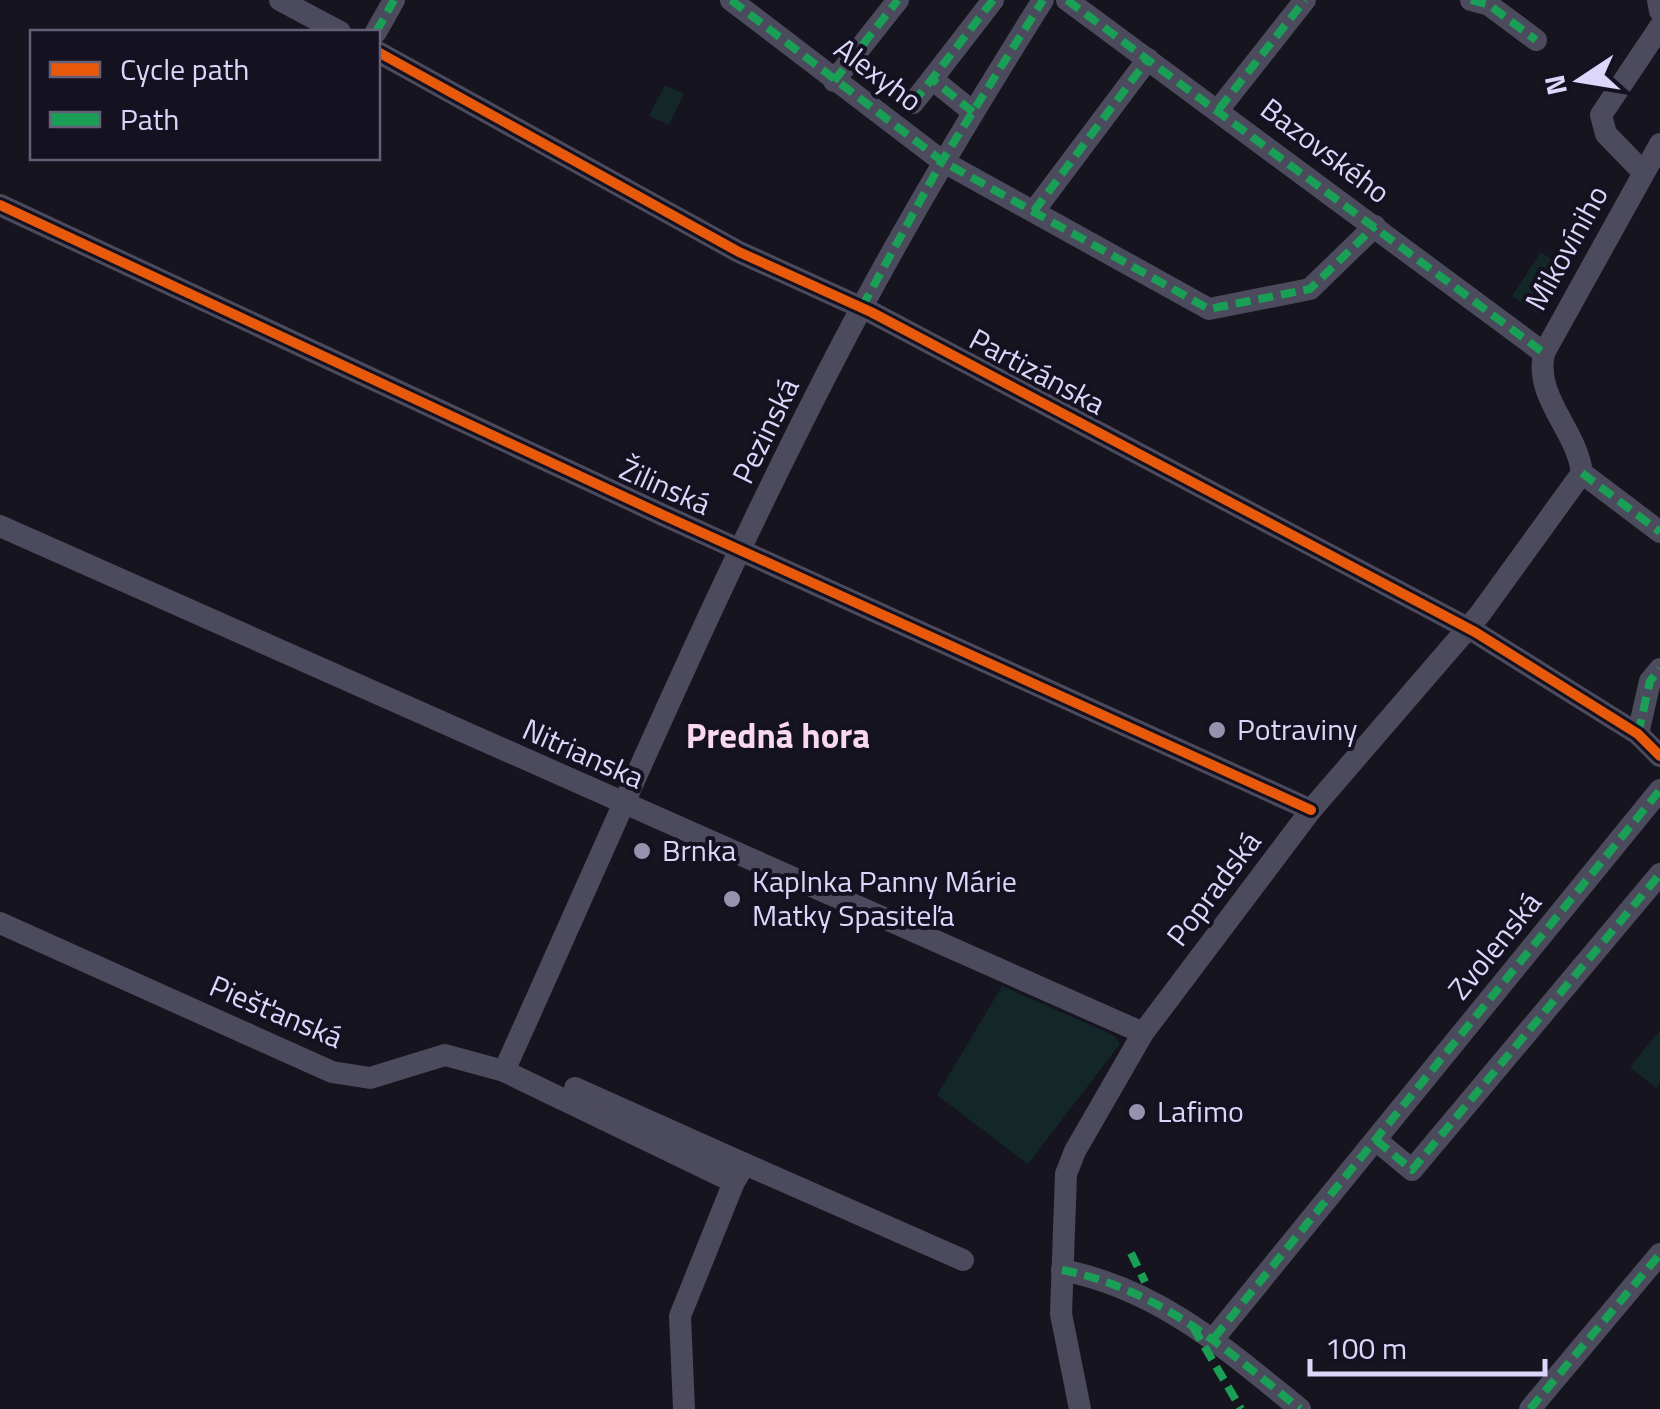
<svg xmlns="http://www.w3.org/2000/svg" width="1660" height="1409" font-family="'Titillium Web',sans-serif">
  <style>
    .green { fill: #142728 }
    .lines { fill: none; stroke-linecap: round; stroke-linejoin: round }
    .minor { stroke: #4c4a5d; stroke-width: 22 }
    .quiet { stroke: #1a9f57; stroke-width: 8; stroke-dasharray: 15 8; stroke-linecap: butt }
    .cycleway-casing { stroke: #141121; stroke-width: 16 }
    .cycleway { stroke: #e8590c; stroke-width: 10 }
    .poi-dot { fill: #9692ad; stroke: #141121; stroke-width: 4 }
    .labels { text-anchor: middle; stroke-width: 8; stroke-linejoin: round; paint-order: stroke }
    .street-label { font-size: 30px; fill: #dbd6fa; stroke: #141121 }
    .poi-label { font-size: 30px; fill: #dbd6fa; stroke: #141121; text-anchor: start }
    .quarter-label { font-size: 35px; font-weight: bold; fill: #fad8ed; stroke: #141121 }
  </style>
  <rect width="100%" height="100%" fill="#16141e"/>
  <g class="green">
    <path d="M 665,85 L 684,94 L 669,125 L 649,116 Z"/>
    <path d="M 1541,252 L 1566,270 L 1537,313 L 1512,296 Z"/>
    <path d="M 1002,986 L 1115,1036 L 1120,1044 L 1028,1164 L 937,1095 Z"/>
    <path d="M 1660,1030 L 1660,1083 L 1656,1088 L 1630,1067 Z"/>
  </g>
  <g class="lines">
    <g class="minor">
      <path d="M 280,0 L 340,32"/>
      <path d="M 731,0 L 942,161 L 1209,309 L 1310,289 L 1375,226"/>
      <path d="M 1067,0 L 1544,353"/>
      <path d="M 1471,0 L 1489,5 L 1536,40"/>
      <path d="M 1658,0 L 1660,11"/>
      <path d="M 376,32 L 394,0"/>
      <path d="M 378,52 L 739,252 L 871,312 L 1475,632 L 1638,734 L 1660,756"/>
      <path d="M 834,81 L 898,0"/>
      <path d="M 913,103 L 932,79"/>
      <path d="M 1219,109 L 1305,0"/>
      <path d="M 973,112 L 932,79 L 993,0"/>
      <path d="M 1643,172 L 1606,134 L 1601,115 L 1660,27"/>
      <path d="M 0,205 L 663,515 L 1311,810"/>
      <path d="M 1034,211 L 1148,59"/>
      <path d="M 1582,473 C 1577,430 1534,398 1544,353 L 1660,144"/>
      <path d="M 1582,473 L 1660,532"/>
      <path d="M 0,526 L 1143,1033"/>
      <path d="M 1638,734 L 1650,681 L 1660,669"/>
      <path d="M 0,923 L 332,1072 L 370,1078 L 445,1055 L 504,1071 L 734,1182 L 745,1164 L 963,1260"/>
      <path d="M 504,1071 C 620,815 730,553 863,305 C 919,201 980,100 1043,0"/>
      <path d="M 575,1088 L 745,1164"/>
      <path d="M 1376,1140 L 1412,1170 L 1660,874"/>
      <path d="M 1062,1270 C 1159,1289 1226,1349 1300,1409"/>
      <path d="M 1214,1338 L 1660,790"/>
      <path d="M 684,1409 L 680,1316 L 734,1182"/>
      <path d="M 1080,1409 L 1061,1314 L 1066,1174 L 1075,1151 L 1143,1033 L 1311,810 L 1480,614 L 1582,473"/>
      <path d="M 1530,1409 L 1660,1254"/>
    </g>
    <g class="quiet">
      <path d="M 731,0 L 942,161 L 1209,309 L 1310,289 L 1375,226"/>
      <path d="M 1067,0 L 1544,353"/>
      <path d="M 1471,0 L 1489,5 L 1536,40"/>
      <path d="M 376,32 L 394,0"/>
      <path d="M 834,81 L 898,0"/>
      <path d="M 913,103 L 932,79"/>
      <path d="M 1219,109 L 1305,0"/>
      <path d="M 973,112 L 932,79 L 993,0"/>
      <path d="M 1034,211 L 1148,59"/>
      <path d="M 862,307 L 942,161 L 1043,0"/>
      <path d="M 1582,473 L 1660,532"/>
      <path d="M 1638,734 L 1650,681 L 1660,669"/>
      <path d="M 1376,1140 L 1412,1170 L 1660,874"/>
      <path d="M 1131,1253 L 1145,1282"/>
      <path d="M 1062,1270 C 1159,1289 1226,1349 1300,1409"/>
      <path d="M 1193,1327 L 1241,1409"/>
      <path d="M 1214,1338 L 1660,790"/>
      <path d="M 1530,1409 L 1660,1254"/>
    </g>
    <defs>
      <g id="cycleway">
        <path d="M 378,52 L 739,252 L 871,312 L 1475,632 L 1638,734 L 1660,756"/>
        <path d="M 0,205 L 663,515 L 1311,810"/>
      </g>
    </defs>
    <use href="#cycleway" class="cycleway-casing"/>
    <use href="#cycleway" class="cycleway"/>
  </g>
  <g class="poi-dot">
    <circle cx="1217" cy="730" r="10"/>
    <circle cx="642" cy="851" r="10"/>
    <circle cx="732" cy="899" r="10"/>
    <circle cx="1137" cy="1112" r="10"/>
  </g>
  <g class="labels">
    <g class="street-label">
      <text transform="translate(878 75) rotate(37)" y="10">Alexyho</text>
      <text transform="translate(1325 151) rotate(37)" y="10">Bazovského</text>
      <text transform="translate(1567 248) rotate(-61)" y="10">Mikovíniho</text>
      <text transform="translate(1037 372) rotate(28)" y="10">Partizánska</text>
      <text transform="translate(766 431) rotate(-64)" y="10">Pezinská</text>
      <text transform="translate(665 487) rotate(24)" y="10">Žilinská</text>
      <text transform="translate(583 754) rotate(24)" y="10">Nitrianska</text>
      <text transform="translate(1214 889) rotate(-53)" y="10">Popradská</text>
      <text transform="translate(1495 946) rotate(-51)" y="10">Zvolenská</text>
      <text transform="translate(276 1012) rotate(23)" y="10">Piešťanská</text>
    </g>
    <g class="poi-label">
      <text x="1237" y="740">Potraviny</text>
      <text x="662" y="861">Brnka</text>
      <text x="752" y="892">Kaplnka Panny Márie<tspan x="752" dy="34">Matky Spasiteľa</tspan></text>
      <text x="1157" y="1122">Lafimo</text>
    </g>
    <g class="quarter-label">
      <text x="778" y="748">Predná hora</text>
    </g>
  </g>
  <rect x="30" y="30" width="350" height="130" fill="#141121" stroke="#646078" stroke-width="2.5"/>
  <rect x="50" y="62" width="50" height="15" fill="#e8590c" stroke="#646078" stroke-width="2.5"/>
  <text x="120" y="80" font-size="30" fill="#dbd6fa">Cycle path</text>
  <rect x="50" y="112" width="50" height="15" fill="#1a9f57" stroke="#646078" stroke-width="2.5"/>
  <text x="120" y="130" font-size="30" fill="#dbd6fa">Path</text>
  <g transform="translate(1580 80) rotate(258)" stroke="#141121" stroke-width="8" paint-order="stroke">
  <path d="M0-8L18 38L0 25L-18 38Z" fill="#dbd6fa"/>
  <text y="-15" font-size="28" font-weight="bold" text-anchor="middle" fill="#dbd6fa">N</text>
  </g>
  <path d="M1310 1359v15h235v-15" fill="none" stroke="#dbd6fa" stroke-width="5"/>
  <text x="1325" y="1359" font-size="30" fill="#dbd6fa" stroke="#141121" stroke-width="8" paint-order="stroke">100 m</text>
</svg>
